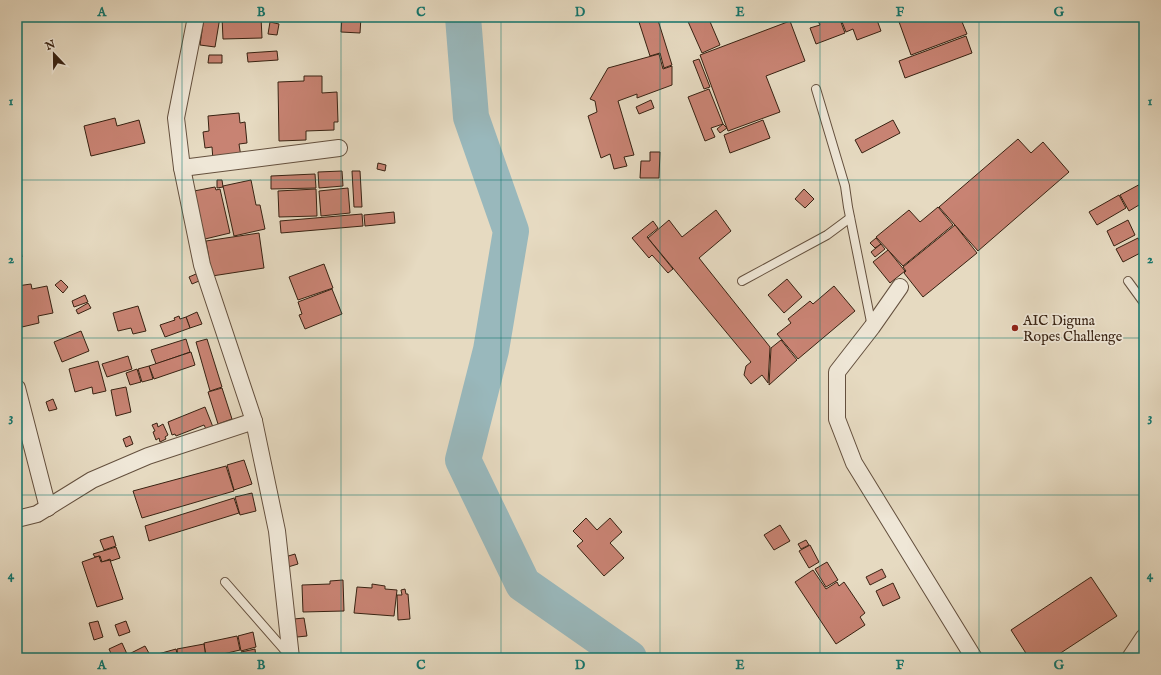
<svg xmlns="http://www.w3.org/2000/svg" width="1161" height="675" font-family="'IM FELL English',serif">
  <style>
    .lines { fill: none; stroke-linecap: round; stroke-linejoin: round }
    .river { stroke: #99b8bc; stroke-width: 36 }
    .building { fill: #c88373; stroke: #382212 }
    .service-casing { stroke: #64503e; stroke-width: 10 }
    .minor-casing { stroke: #64503e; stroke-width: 18 }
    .service { stroke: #efe7d7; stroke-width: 8 }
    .minor { stroke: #efe7d7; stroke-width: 16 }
    .grid { fill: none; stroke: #0f766e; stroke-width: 1; stroke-opacity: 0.55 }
    .poi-dot { fill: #8f2418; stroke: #efe7d7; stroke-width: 1.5 }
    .labels { text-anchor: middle; stroke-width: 3.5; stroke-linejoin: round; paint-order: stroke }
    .poi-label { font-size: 14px; fill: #382212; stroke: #efe7d7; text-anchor: start }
    .neatline { fill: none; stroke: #0f766e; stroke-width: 1.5 }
    .grid-label { font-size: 13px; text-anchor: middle; font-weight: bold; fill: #0f766e }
  </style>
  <rect width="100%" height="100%" fill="#e6dac1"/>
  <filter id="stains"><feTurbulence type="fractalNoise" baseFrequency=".005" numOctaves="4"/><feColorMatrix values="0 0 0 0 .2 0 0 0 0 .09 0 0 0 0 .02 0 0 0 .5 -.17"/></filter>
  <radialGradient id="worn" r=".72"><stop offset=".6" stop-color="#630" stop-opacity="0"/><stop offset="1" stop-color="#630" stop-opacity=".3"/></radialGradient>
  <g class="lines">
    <path class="river" d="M 463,17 L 471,117 L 511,231 L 491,350 L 463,460 L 523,584 L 629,658"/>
  </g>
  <g class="building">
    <path d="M 204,17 L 220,17 L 215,47 L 200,45 Z"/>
    <path d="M 222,17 L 261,17 L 262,38 L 223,39 Z"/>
    <path d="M 342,17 L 361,17 L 360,33 L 341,32 Z"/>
    <path d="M 654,17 L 657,17 L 672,65 L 664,68 L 660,53 L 650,56 L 639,22 Z"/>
    <path d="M 686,17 L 708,17 L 720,45 L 702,53 Z"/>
    <path d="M 828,17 L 839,17 L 845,33 L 816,44 L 810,28 L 820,25 L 818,21 Z"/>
    <path d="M 840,17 L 885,17 L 877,20 L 881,31 L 857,40 L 853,29 L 846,32 Z"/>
    <path d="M 904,17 L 960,17 L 967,34 L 911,55 L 898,19 Z"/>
    <path d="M 790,21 L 805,61 L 766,76 L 780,112 L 728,131 L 700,55 Z"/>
    <path d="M 270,22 L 279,24 L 277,35 L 268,34 Z"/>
    <path d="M 966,36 L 972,53 L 905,78 L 899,61 Z"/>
    <path d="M 277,51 L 278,60 L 248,62 L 247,53 Z"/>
    <path d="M 659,54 L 663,69 L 672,66 L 672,85 L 637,98 L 637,94 L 618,101 L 634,155 L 624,157 L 627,166 L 614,169 L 610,154 L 601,158 L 588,116 L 597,112 L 595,101 L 590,99 L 608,68 Z"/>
    <path d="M 209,55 L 222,55 L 222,63 L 208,63 Z"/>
    <path d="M 699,59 L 710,87 L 704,89 L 693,61 Z"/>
    <path d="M 304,76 L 322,76 L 322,93 L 337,92 L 338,122 L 334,122 L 334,130 L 306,131 L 306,140 L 279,141 L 278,82 L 304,81 Z"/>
    <path d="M 709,89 L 723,124 L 711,128 L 715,137 L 705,141 L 688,97 Z"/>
    <path d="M 651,100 L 654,108 L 639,114 L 636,107 Z"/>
    <path d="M 239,113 L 240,123 L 245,122 L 247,143 L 239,144 L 241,157 L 213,160 L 212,147 L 205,148 L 203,132 L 209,131 L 208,116 Z"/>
    <path d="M 115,118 L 117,126 L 139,120 L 145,143 L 91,156 L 84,126 Z"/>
    <path d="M 763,120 L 770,138 L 730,153 L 724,135 Z"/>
    <path d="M 893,120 L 900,133 L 862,153 L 855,140 Z"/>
    <path d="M 723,124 L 727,128 L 720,133 L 717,129 Z"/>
    <path d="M 1018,139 L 1031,153 L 1043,142 L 1069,172 L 978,251 L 939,207 Z"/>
    <path d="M 650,152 L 660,152 L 659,178 L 640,178 L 641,161 L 650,161 Z"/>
    <path d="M 378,163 L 386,165 L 385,171 L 377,169 Z"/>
    <path d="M 342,171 L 343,186 L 319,188 L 318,172 Z"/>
    <path d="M 352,171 L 360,171 L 362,207 L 354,207 Z"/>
    <path d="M 315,174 L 316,188 L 271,189 L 271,176 Z"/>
    <path d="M 217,180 L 222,180 L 223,187 L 217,188 Z"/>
    <path d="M 251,180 L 256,205 L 260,205 L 265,229 L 234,236 L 223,186 Z"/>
    <path d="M 1144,182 L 1144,202 L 1129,211 L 1120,195 Z"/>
    <path d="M 215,187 L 216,190 L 220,189 L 230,233 L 205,239 L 194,191 Z"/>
    <path d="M 348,188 L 350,213 L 321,216 L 319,191 Z"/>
    <path d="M 316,189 L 317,216 L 279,217 L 278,191 Z"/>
    <path d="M 804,189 L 814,199 L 805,208 L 795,199 Z"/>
    <path d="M 1119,195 L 1126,208 L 1097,225 L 1089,212 Z"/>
    <path d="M 938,207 L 953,225 L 903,266 L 876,237 L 909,210 L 920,222 Z"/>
    <path d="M 716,210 L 731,231 L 699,258 L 770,347 L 768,383 L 762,375 L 751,384 L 744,375 L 746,366 L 751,362 L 648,238 L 669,220 L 682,237 Z"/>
    <path d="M 394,212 L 395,223 L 365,226 L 364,215 Z"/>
    <path d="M 362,214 L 363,226 L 281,233 L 280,221 Z"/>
    <path d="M 1128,220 L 1135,235 L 1114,246 L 1107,231 Z"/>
    <path d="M 653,221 L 658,228 L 647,237 L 673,269 L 668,273 L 652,255 L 649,258 L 632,238 Z"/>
    <path d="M 955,225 L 977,253 L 923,297 L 904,273 L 906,271 L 903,267 Z"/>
    <path d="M 259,233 L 264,268 L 212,276 L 206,241 Z"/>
    <path d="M 876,238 L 881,244 L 875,248 L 870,243 Z"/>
    <path d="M 1138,238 L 1144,251 L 1123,262 L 1116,249 Z"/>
    <path d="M 17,239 L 19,239 L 22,257 L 17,258 Z"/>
    <path d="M 881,244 L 885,249 L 875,257 L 871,252 Z"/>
    <path d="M 888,250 L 905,271 L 890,283 L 873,262 Z"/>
    <path d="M 324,264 L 333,288 L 298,300 L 289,277 Z"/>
    <path d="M 196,274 L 199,281 L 192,284 L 189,277 Z"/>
    <path d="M 787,279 L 802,297 L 784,313 L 768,295 Z"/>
    <path d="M 61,280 L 68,287 L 63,293 L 55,285 Z"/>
    <path d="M 31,284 L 32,289 L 47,286 L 53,313 L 38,316 L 39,323 L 22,327 L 17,303 L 17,286 Z"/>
    <path d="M 834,286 L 855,311 L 798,359 L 777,334 L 791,323 L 788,319 L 810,301 L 813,304 Z"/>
    <path d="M 332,289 L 342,314 L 305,329 L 299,315 L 302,314 L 298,302 Z"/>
    <path d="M 85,295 L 88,302 L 74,307 L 72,301 Z"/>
    <path d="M 88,303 L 91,308 L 78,314 L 76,310 Z"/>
    <path d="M 138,306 L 146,331 L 133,334 L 131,328 L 118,331 L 113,313 Z"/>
    <path d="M 197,312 L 202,324 L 190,328 L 186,317 Z"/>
    <path d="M 179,316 L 180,319 L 186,317 L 190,328 L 165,337 L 160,325 L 175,320 L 174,318 Z"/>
    <path d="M 81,331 L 89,351 L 62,362 L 54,342 Z"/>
    <path d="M 186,339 L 190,352 L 156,364 L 151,350 Z"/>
    <path d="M 207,339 L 222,387 L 210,391 L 196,342 Z"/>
    <path d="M 781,340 L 797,360 L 769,385 L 771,348 Z"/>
    <path d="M 191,352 L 195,365 L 154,379 L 149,366 Z"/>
    <path d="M 128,356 L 132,369 L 107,377 L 102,364 Z"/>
    <path d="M 98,361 L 106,391 L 93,394 L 92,387 L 75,392 L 69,369 Z"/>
    <path d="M 149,366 L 153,379 L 142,382 L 138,369 Z"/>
    <path d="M 137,369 L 141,382 L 130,385 L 126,373 Z"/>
    <path d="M 126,387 L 131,412 L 116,416 L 111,390 Z"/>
    <path d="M 222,388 L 232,419 L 218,424 L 208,392 Z"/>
    <path d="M 53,399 L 57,409 L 49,411 L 46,402 Z"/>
    <path d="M 205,407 L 213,427 L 206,429 L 204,425 L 176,436 L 175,434 L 172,435 L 168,422 Z"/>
    <path d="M 157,423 L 158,427 L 163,424 L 168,435 L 165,437 L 166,439 L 160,442 L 159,438 L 156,440 L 153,432 L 155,431 L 152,425 Z"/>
    <path d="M 130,436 L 133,444 L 126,447 L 123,439 Z"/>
    <path d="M 244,460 L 252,484 L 234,490 L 227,465 Z"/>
    <path d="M 226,466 L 234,491 L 142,518 L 133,491 Z"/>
    <path d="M 252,493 L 256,511 L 240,515 L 235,497 Z"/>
    <path d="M 234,498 L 239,513 L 149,541 L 145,526 Z"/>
    <path d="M 586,518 L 597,530 L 610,518 L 622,532 L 610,543 L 624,558 L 604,576 L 577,546 L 583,541 L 573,531 Z"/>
    <path d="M 780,525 L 790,541 L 774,550 L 764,535 Z"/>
    <path d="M 113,536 L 116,546 L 104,550 L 100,540 Z"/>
    <path d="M 806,540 L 809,545 L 801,549 L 798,544 Z"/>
    <path d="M 810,545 L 819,562 L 809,568 L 799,551 Z"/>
    <path d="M 116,547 L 120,558 L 111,561 L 110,559 L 102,562 L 100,556 L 95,557 L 93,554 Z"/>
    <path d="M 295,554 L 298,564 L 288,567 L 285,557 Z"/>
    <path d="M 99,556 L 101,562 L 110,560 L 123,599 L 97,607 L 82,562 Z"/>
    <path d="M 827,562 L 838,580 L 826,587 L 815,569 Z"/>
    <path d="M 882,569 L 886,577 L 870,585 L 866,577 Z"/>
    <path d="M 813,570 L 826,589 L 837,582 L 839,586 L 844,582 L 865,613 L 860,617 L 865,625 L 836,644 L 795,582 Z"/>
    <path d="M 1091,577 L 1117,616 L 1053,658 L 1029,658 L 1011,630 Z"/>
    <path d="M 343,580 L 344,611 L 303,612 L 302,585 L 330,584 L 330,581 Z"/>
    <path d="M 893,583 L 900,598 L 883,606 L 876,591 Z"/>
    <path d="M 372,584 L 385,586 L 385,589 L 397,590 L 394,616 L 354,613 L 357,587 L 372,588 Z"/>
    <path d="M 405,589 L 406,594 L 408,594 L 410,619 L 398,620 L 397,595 L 402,595 L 401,590 Z"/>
    <path d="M 304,618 L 307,636 L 297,637 L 294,619 Z"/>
    <path d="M 98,621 L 103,637 L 94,640 L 89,623 Z"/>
    <path d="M 126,621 L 130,632 L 119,636 L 115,625 Z"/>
    <path d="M 253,632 L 256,647 L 241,651 L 238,636 Z"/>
    <path d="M 237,636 L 240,650 L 206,658 L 204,643 Z"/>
    <path d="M 122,643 L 127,654 L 118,658 L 113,658 L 109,649 Z"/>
    <path d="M 204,644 L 206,658 L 178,658 L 177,649 Z"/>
    <path d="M 145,646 L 150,655 L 145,658 L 121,658 Z"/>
    <path d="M 176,649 L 178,658 L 152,658 L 151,656 Z"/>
    <path d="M 255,649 L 256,658 L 242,658 L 241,652 Z"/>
  </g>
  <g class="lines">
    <defs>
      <g id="service">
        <path d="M 816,89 L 845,186 L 848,207 L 872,327"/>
        <path d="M 742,281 L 827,235 L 850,218"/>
        <path d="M 1128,281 L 1144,303"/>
        <path d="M 225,582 L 288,654"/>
      </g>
      <g id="minor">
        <path d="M 196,17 L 176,118 L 182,168 L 202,265 L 254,421 L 277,531 L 291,658"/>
        <path d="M 182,168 L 339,148"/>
        <path d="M 900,287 L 872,327 L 837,372 L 837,419 L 854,463 L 974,658"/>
        <path d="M 17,388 L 48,508"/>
        <path d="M 17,519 L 37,514 L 92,480 L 148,456 L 254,421"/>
        <path d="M 1130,658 L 1144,637"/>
      </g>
    </defs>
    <use href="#service" class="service-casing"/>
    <use href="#minor" class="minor-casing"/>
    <use href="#service" class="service"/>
    <use href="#minor" class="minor"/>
  </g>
  <path class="grid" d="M 182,17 L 182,658M 341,17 L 341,658M 501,17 L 501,658M 660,17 L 660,658M 820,17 L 820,658M 979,17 L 979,658M 17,180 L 1144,180M 17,338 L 1144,338M 17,495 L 1144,495"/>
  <circle class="poi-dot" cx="1015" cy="328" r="4"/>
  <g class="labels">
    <g class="poi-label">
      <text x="1023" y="325">AIC Diguna<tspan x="1023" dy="16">Ropes Challenge</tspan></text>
    </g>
  </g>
  <rect width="1161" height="675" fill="none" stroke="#e6dac1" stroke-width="44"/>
  <g transform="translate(54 54) rotate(338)" stroke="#efe7d7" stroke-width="3" paint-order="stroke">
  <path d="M0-3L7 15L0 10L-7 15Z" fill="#382212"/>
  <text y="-6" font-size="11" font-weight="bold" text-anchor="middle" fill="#382212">N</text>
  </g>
  <rect x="22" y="22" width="1117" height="631" class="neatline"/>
  <g class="grid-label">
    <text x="102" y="16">A</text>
    <text x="261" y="16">B</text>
    <text x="421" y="16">C</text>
    <text x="580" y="16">D</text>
    <text x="740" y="16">E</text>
    <text x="900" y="16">F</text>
    <text x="1059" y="16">G</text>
    <text x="11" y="105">1</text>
    <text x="1150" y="105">1</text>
    <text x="11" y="263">2</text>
    <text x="1150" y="263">2</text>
    <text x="11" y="421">3</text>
    <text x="1150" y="421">3</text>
    <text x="11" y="579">4</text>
    <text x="1150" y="579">4</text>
    <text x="102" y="669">A</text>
    <text x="261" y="669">B</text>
    <text x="421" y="669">C</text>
    <text x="580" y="669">D</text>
    <text x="740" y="669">E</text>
    <text x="900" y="669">F</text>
    <text x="1059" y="669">G</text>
  </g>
  <rect width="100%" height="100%" filter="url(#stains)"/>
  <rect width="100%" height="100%" fill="url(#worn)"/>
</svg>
